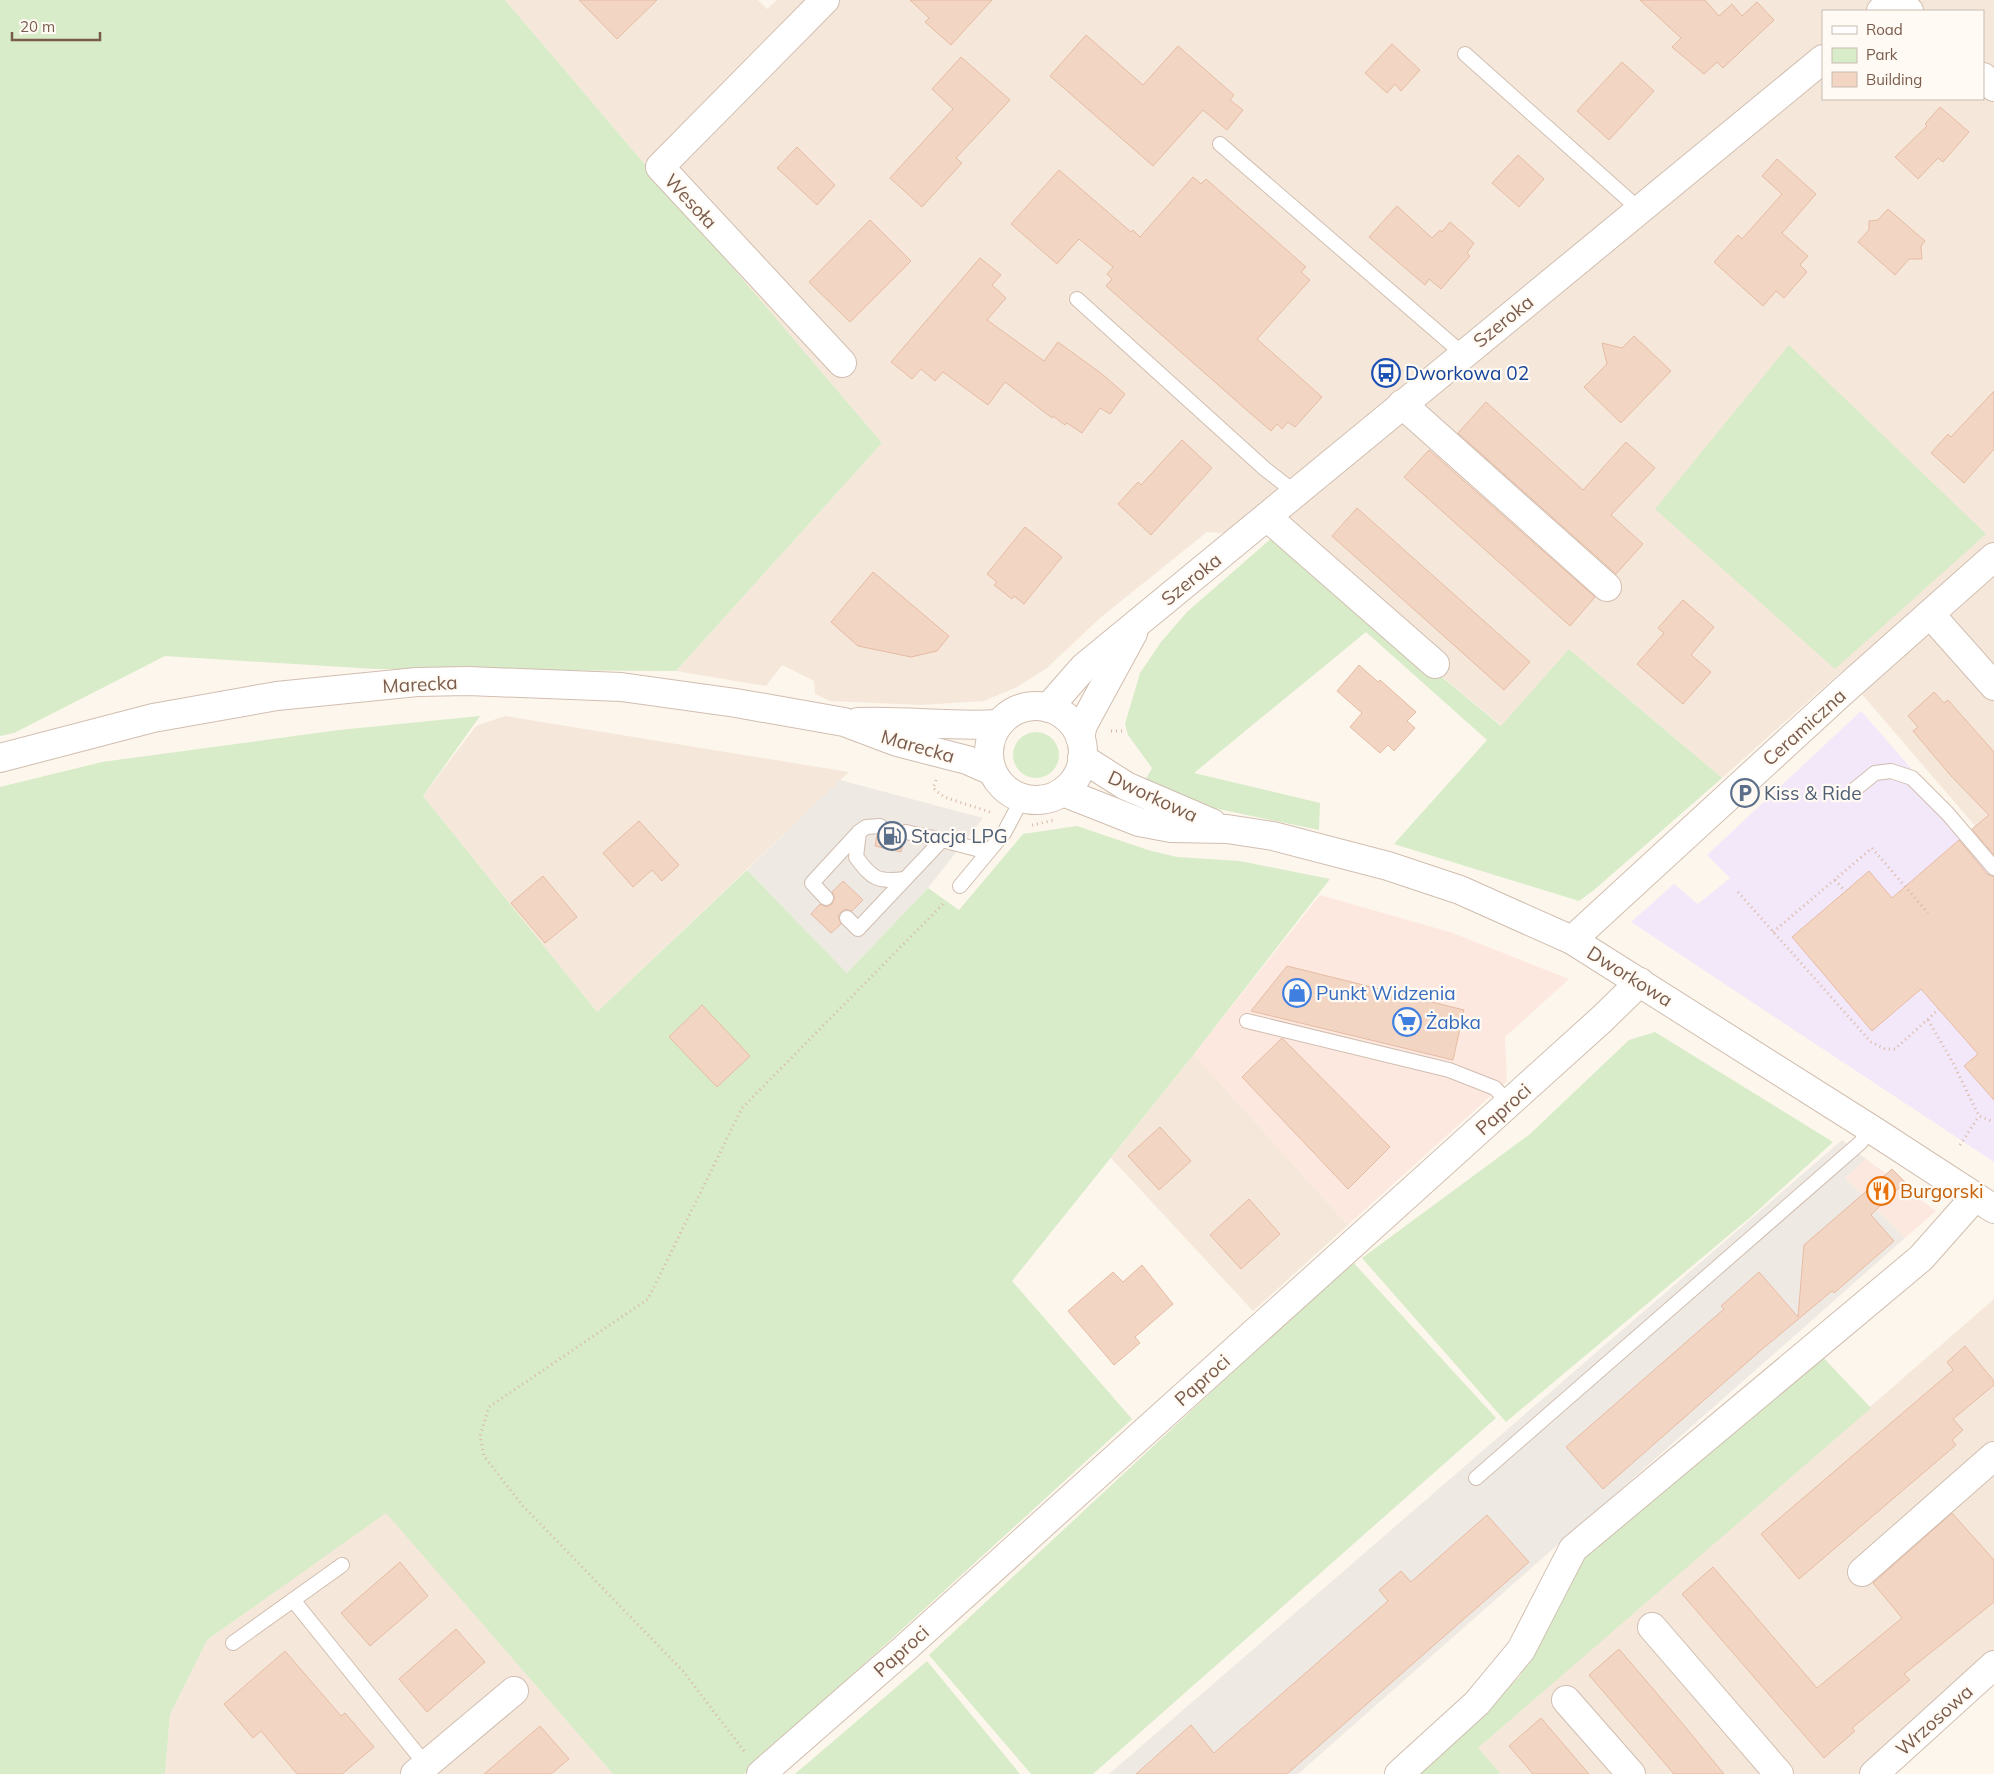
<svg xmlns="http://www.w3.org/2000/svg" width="1994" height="1774" font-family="Mulish,sans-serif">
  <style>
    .residential { fill: #f5e8da; fill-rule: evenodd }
    .commercial { fill: #fde8e0 }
    .industrial { fill: #efe9e4 }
    .education { fill: #f3e8fa }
    .green { fill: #d8ecc9 }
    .building { fill: #f3d5c3; stroke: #e6bba3 }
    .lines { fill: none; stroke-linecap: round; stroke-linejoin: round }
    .service-casing { stroke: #d1beb0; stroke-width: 16 }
    .minor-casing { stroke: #d1beb0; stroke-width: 30 }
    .tertiary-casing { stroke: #d1beb0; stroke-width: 30 }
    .path { stroke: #d9b8a5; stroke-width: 3; stroke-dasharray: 1 4; stroke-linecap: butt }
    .service { stroke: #fff; stroke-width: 14 }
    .minor { stroke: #fff; stroke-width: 28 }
    .tertiary { stroke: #fff; stroke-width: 28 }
    .labels { text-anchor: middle; stroke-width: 4.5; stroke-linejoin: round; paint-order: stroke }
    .street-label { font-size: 19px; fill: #7a5c4d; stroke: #fffaf3 }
    .transit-label { font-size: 19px; fill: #164399; stroke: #fffaf3; text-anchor: start }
    .service-label { font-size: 19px; fill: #4e5e75; stroke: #fffaf3; text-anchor: start }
    .shop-label { font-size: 19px; fill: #366cbe; stroke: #fffaf3; text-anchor: start }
    .food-label { font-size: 19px; fill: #c56008; stroke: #fffaf3; text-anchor: start }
  </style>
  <rect width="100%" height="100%" fill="#fdf6ec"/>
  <g class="residential">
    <path d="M 505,0 L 758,0 L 767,9 L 777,0 L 1994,0 L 1994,848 L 1842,671 L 1722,778 L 1569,649 L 1502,726 L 1273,537 L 1207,532 L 1100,618 L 1047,668 L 1017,687 L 984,701 L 921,705 L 830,701 L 815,694 L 814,681 L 782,665 L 766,686 L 676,671 L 882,443 ZM 1823,11 L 1983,11 L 1983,99 L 1823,99 Z"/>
    <path d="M 505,716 L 849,772 L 597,1012 L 423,796 L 476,726 Z"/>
    <path d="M 1194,1054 L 1348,1225 L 1253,1311 L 1111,1158 Z"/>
    <path d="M 1994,1299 L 1994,1665 L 1874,1774 L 1501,1774 L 1478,1748 Z"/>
    <path d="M 386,1512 L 613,1774 L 165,1774 L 170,1715 L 207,1640 Z"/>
  </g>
  <g class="commercial">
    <path d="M 1320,895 L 1450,932 L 1569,979 L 1505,1037 L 1507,1081 L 1348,1225 L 1194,1054 Z"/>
    <path d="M 1866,1159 L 1936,1211 L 1905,1238 L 1844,1177 Z"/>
  </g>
  <g class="industrial">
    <path d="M 840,780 L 983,818 L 928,888 L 847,973 L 747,870 Z"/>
    <path d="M 1842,1140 L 1866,1159 L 1845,1178 L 1905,1238 L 1298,1774 L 1109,1774 Z"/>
  </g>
  <path class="education" d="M 1861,711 L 1994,863 L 1994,1162 L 1631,922 L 1674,884 L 1698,904 L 1730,878 L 1707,855 Z"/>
  <g class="green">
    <path d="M 0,0 L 505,0 L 882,443 L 676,671 L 375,669 L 165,656 L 14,733 L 0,736 Z"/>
    <path d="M 1789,345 L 1986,534 L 1835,669 L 1655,509 Z"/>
    <path d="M 1273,537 L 1501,726 L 1569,649 L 1722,778 L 1594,890 L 1579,901 L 1394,844 L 1487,740 L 1366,632 L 1194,773 L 1320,803 L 1319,830 L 1204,806 L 1143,784 L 1152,768 L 1128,735 L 1125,724 L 1140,673 L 1161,642 L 1187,612 Z"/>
    <path d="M 480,716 L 423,796 L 597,1012 L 747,870 L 847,973 L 928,888 L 959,910 L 1023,834 L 1077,826 L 1148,850 L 1177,857 L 1240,861 L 1330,879 L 1194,1054 L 1012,1281 L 1132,1419 L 744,1774 L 613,1774 L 386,1513 L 207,1640 L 170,1715 L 165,1774 L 0,1774 L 0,787 L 102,762 L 339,730 Z"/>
    <circle cx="1036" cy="755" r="23"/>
    <path d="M 1655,1032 L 1833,1142 L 1753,1215 L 1506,1422 L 1362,1258 L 1530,1134 L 1629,1040 Z"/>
    <path d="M 1352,1261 L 1496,1418 L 1093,1774 L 1031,1774 L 929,1655 Z"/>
    <path d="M 1819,1353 L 1871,1408 L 1478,1748 L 1501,1774 L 1419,1774 L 1520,1676 L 1575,1554 Z"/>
    <path d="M 927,1661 L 1020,1774 L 795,1774 Z"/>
  </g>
  <g class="building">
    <path d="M 579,0 L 657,0 L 617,39 Z"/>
    <path d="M 910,0 L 992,0 L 951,45 L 925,22 L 929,18 Z"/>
    <path d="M 1640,0 L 1705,0 L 1719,16 L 1732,4 L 1742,16 L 1757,2 L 1774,20 L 1723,68 L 1717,62 L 1704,74 L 1672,47 L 1681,38 Z"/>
    <path d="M 1086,35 L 1143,85 L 1178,46 L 1234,95 L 1230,100 L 1243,110 L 1227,130 L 1203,110 L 1153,166 L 1050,76 Z"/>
    <path d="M 1392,44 L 1420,70 L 1401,91 L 1395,84 L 1387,93 L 1365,73 Z"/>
    <path d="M 961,57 L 1010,100 L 956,158 L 962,163 L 922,207 L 890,178 L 953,109 L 932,89 Z"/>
    <path d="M 1622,62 L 1654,91 L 1609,140 L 1577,111 Z"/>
    <path d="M 1940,107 L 1969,132 L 1943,162 L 1938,158 L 1918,179 L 1895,157 L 1927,126 L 1925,124 Z"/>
    <path d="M 797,147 L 835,185 L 817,205 L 777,168 Z"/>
    <path d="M 1518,155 L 1544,179 L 1519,207 L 1492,183 Z"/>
    <path d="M 1777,159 L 1816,194 L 1782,233 L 1808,256 L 1800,265 L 1807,272 L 1784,298 L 1776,291 L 1763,306 L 1714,262 L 1738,235 L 1742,239 L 1782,194 L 1762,176 Z"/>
    <path d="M 1059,170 L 1131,232 L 1133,230 L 1140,237 L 1193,177 L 1201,184 L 1206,179 L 1306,267 L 1301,272 L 1310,280 L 1257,339 L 1322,397 L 1295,427 L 1288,422 L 1282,429 L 1277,424 L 1271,431 L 1250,413 L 1106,286 L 1112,279 L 1107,274 L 1113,267 L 1079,239 L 1057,264 L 1011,224 Z"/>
    <path d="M 1397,206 L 1432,238 L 1440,230 L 1442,232 L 1450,222 L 1474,243 L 1467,253 L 1470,256 L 1441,289 L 1429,279 L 1425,285 L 1369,237 Z"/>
    <path d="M 1888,209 L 1925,241 L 1921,246 L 1922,259 L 1909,259 L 1895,275 L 1858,242 L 1869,230 L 1869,221 L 1878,220 Z"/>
    <path d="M 870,220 L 911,261 L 850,322 L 809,282 Z"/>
    <path d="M 980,258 L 1001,275 L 992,285 L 1006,298 L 987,320 L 1044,361 L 1058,342 L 1102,374 L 1125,394 L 1110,414 L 1100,408 L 1082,433 L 1067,423 L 1065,425 L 1053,416 L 1052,418 L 1005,382 L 988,405 L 943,372 L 935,381 L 921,369 L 912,379 L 891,362 Z"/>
    <path d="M 1634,336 L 1671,371 L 1621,423 L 1584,387 L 1607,364 L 1602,343 L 1622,348 Z"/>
    <path d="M 1994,391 L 1994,449 L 1964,483 L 1931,453 L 1948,434 L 1951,437 Z"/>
    <path d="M 1486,402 L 1583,490 L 1626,442 L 1655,468 L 1611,515 L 1643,544 L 1616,574 L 1458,433 Z"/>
    <path d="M 1182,440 L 1212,468 L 1151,535 L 1118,504 L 1138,482 L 1141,485 Z"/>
    <path d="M 1429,450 L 1595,597 L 1570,626 L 1404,477 Z"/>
    <path d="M 1357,508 L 1530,662 L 1504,690 L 1332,536 Z"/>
    <path d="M 1025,527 L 1062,557 L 1024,604 L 1014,596 L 1012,599 L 994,585 L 997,582 L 987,574 Z"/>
    <path d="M 873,572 L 949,636 L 937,651 L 911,657 L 858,646 L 831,622 Z"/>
    <path d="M 1683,600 L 1714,627 L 1691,655 L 1711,672 L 1683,704 L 1637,664 L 1664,633 L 1658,628 Z"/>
    <path d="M 1359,665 L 1378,682 L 1380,680 L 1416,712 L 1407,721 L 1415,728 L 1394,751 L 1388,745 L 1380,753 L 1350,727 L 1362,713 L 1337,691 Z"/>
    <path d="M 1934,692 L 1944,703 L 1948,700 L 1994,752 L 1994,855 L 1972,829 L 1989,815 L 1951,776 L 1913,731 L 1918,727 L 1908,716 Z"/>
    <path d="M 639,821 L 679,865 L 662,881 L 652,870 L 633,887 L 603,853 Z"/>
    <path d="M 888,822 L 901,825 L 897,831 L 900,838 L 904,840 L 901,852 L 875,846 L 877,835 L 888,830 Z"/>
    <path d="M 1959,840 L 1987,874 L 1994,877 L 1994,1100 L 1964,1066 L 1978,1054 L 1921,989 L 1872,1031 L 1792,937 L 1869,871 L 1892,898 Z"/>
    <path d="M 543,876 L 577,917 L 545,943 L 511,903 Z"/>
    <path d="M 843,881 L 863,900 L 852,911 L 845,909 L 841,912 L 838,916 L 841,924 L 831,933 L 811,914 L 820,904 L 827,907 L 832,904 L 835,897 L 832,892 Z"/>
    <path d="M 1287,966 L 1464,1010 L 1453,1060 L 1251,1011 Z"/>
    <path d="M 702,1005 L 750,1056 L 717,1087 L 669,1037 Z"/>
    <path d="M 1282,1038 L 1390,1147 L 1348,1189 L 1242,1077 Z"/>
    <path d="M 1160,1127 L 1191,1161 L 1159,1190 L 1128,1156 Z"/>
    <path d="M 1892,1169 L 1905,1182 L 1871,1215 L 1894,1241 L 1834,1293 L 1832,1291 L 1760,1351 L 1603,1489 L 1566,1447 L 1724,1309 L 1721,1306 L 1759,1272 L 1798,1317 L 1804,1245 Z"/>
    <path d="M 1249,1199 L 1280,1234 L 1241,1269 L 1210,1235 Z"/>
    <path d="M 1142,1265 L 1173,1304 L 1135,1337 L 1140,1343 L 1114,1365 L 1068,1311 L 1113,1272 L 1123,1282 Z"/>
    <path d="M 1965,1346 L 1994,1381 L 1994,1385 L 1953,1419 L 1963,1430 L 1952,1440 L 1956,1445 L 1799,1579 L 1761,1534 L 1953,1370 L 1947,1362 Z"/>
    <path d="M 1952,1513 L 1994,1560 L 1994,1602 L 1904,1674 L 1910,1680 L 1852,1728 L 1855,1731 L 1824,1758 L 1682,1594 L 1713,1567 L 1817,1688 L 1902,1618 L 1873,1583 Z"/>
    <path d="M 1487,1515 L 1529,1562 L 1287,1774 L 1136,1774 L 1191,1725 L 1214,1753 L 1388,1601 L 1379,1590 L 1401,1571 L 1411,1582 Z"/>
    <path d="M 400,1562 L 428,1596 L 370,1646 L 341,1613 Z"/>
    <path d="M 456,1629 L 485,1662 L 427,1712 L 399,1679 Z"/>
    <path d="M 1619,1649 L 1677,1717 L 1724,1774 L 1674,1774 L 1589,1675 Z"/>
    <path d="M 285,1651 L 341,1716 L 345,1713 L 374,1747 L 342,1774 L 297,1774 L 261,1731 L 253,1738 L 224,1704 Z"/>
    <path d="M 1541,1718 L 1589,1774 L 1533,1774 L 1509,1746 Z"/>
    <path d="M 540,1726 L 569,1759 L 551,1774 L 484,1774 Z"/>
  </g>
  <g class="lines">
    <defs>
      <g id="service">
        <path d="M 1465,54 L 1640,210"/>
        <path d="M 1220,144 L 1463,354"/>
        <path d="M 1077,299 L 1265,469 L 1296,493"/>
        <path d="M 1854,790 L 1875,773 L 1891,771 L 1912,778 L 1948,814 L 1994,868"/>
        <path d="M 859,832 L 856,857 C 873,880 878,882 905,879"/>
        <path d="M 942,840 L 988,852"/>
        <path d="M 960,886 L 1004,833 L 1022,799"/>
        <path d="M 826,898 L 812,883 L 859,832 L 866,827 L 880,826"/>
        <path d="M 847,918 L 858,929 L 942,840 L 906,832"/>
        <path d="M 1247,1021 L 1449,1070 L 1495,1088 L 1509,1104"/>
        <path d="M 1476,1478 L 1860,1143 L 1871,1129"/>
        <path d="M 342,1565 L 293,1600 L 426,1765"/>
        <path d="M 233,1643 L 293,1600"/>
      </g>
      <g id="minor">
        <path d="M 825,0 L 660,167 L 842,363"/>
        <path d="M 1897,0 L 1909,11"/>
        <path d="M 1983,77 L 1994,87"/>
        <path d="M 1402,404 L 1607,587"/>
        <path d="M 1267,517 L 1435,664"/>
        <path d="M 1930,614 L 1994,686"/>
        <path d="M 1572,940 L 1842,692 L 1994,557"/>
        <path d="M 1862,1572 L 1994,1456"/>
        <path d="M 1652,1627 L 1779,1774"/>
        <path d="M 1566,1700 L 1631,1774"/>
        <path d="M 415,1774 L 514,1691"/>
        <path d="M 761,1774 L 903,1650 L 1602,1019 L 1640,982"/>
        <path d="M 1399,1774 L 1477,1703 L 1521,1650 L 1573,1549 L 1921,1258 L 1975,1197"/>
        <path d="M 1874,1774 L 1994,1665"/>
      </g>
      <g id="tertiary">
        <path d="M 1881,11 L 1894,0"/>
        <circle cx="1036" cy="753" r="47"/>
        <path d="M 1048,708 L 1084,667 L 1823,59"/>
        <path d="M 858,722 C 905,720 951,727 998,724"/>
        <path d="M 1080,737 L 1083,725 L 1133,633"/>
        <path d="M 0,758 L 153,718 L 277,696 L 417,682 L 468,681 L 621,687 L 736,703 L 844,722 L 897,742 L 967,760 L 992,771"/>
        <path d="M 1082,758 L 1126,786 L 1212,823"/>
        <path d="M 1063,792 L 1139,822 L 1171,828 L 1227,829 L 1273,836 L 1388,866 L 1460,890 L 1572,940 L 1871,1129 L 1994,1209"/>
      </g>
    </defs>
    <use href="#service" class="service-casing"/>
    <use href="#minor" class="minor-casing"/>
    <use href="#tertiary" class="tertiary-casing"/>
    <g class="path">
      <path d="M 1010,698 L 1023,694"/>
      <path d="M 1111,731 L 1123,731"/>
      <path d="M 936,780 L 933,788 L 944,797 L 990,812"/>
      <path d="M 1032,825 L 1055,820"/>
      <path d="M 1835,880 L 1845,891"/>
      <path d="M 1738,892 L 1871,1042 L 1885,1049 L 1895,1049 L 1939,1009"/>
      <path d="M 1773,932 L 1872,848 L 1928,913"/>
      <path d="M 1928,1020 L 1952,1061 L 1979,1116 L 1994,1122"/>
      <path d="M 1960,1145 L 1979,1116"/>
      <path d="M 744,1751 L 683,1671 L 522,1505 L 484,1456 L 480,1436 L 489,1407 L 648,1299 L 742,1108 L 945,902"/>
    </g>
    <use href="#service" class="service"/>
    <use href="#minor" class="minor"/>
    <use href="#tertiary" class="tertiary"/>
  </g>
  <defs>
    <symbol id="bus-ring" viewBox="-11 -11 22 22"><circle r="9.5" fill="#fffaf3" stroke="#1a4fb4" stroke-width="1.5"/><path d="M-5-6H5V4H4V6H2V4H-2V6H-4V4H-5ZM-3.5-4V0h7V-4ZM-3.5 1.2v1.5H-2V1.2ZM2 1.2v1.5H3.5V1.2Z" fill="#1a4fb4"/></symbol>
    <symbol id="parking-ring" viewBox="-11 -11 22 22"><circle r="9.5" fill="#fffaf3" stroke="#5c6f8a" stroke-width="1.5"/><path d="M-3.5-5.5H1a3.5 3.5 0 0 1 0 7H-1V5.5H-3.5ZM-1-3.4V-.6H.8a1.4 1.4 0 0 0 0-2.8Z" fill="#5c6f8a"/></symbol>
    <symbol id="fuel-ring" viewBox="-11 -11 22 22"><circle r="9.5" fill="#fffaf3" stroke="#5c6f8a" stroke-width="1.5"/><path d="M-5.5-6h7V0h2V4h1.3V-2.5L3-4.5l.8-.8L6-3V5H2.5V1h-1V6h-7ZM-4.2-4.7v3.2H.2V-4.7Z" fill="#5c6f8a"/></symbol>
    <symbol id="shop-ring" viewBox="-11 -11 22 22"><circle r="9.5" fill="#fffaf3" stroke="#3f7fe0" stroke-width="1.5"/><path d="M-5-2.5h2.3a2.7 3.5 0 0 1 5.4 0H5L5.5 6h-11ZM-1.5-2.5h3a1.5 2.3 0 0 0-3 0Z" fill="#3f7fe0"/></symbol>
    <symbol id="supermarket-ring" viewBox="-11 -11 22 22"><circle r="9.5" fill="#fffaf3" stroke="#3f7fe0" stroke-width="1.5"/><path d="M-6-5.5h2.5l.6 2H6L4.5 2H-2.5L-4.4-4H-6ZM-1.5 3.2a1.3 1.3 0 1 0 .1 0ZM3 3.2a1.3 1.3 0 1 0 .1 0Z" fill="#3f7fe0"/></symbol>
    <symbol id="restaurant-ring" viewBox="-11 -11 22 22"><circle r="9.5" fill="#fffaf3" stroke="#e8710a" stroke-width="1.5"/><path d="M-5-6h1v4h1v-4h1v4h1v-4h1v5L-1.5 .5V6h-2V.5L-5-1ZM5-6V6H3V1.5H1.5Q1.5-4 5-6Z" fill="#e8710a"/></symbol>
  </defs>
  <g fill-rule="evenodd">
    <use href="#bus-ring" x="1370" y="357" width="32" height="32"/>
    <use href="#parking-ring" x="1729" y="777" width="32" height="32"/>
    <use href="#fuel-ring" x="876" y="820" width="32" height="32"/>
    <use href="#shop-ring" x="1281" y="977" width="32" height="32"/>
    <use href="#supermarket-ring" x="1391" y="1006" width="32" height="32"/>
    <use href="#restaurant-ring" x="1865" y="1175" width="32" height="32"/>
  </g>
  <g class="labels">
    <g class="street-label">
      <text transform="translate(691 201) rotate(47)" y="7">Wesoła</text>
      <text transform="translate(1503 321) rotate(-39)" y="7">Szeroka</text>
      <text transform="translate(1191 579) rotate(-39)" y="7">Szeroka</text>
      <text transform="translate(420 684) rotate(-3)" y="7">Marecka</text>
      <text transform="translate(1804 727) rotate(-42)" y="7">Ceramiczna</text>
      <text transform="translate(918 746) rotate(16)" y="7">Marecka</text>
      <text transform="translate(1153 796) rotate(25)" y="7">Dworkowa</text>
      <text transform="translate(1630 976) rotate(32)" y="7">Dworkowa</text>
      <text transform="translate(1503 1109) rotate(-42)" y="7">Paproci</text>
      <text transform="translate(1202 1380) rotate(-42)" y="7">Paproci</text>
      <text transform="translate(901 1651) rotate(-42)" y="7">Paproci</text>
      <text transform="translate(1934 1720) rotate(-42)" y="7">Wrzosowa</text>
    </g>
    <g class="transit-label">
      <text x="1405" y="380">Dworkowa 02</text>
    </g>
    <g class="service-label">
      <text x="1764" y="800">Kiss &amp; Ride</text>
      <text x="911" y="843">Stacja LPG</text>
    </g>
    <g class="shop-label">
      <text x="1316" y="1000">Punkt Widzenia</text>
      <text x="1426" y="1029">Żabka</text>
    </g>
    <g class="food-label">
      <text x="1900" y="1198">Burgorski</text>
    </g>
  </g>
  <rect x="1822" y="10" width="162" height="90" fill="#fffaf3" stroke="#cabbb1"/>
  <rect x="1832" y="26" width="25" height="8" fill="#ffffff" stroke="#cabbb1"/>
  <text x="1866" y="35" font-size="15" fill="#7a5c4d">Road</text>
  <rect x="1832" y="48" width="25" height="15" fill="#d8ecc9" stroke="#cabbb1"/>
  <text x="1866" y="60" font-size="15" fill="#7a5c4d">Park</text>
  <rect x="1832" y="72" width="25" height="15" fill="#f3d5c3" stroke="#cabbb1"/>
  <text x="1866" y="85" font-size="15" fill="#7a5c4d">Building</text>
  <path d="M12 32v8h88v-8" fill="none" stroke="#7a5c4d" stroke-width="2.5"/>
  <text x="20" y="32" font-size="15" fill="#7a5c4d" stroke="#fffaf3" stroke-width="4" paint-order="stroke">20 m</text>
</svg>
